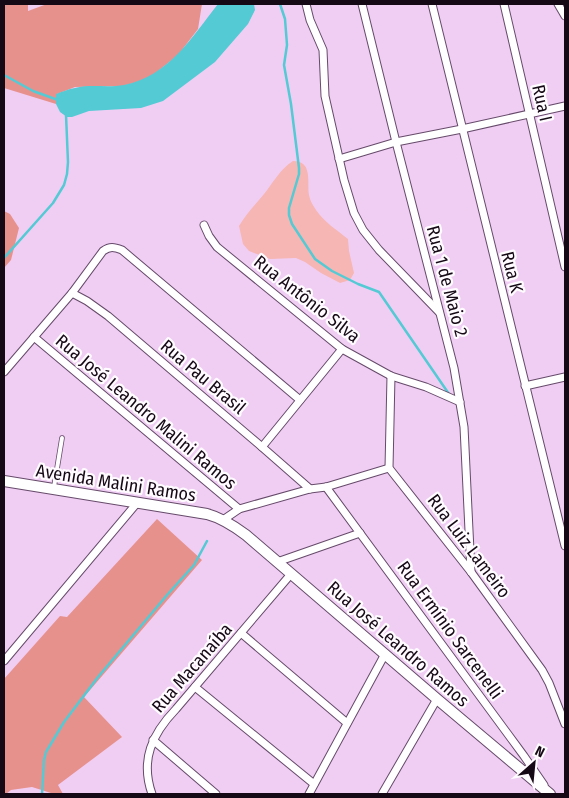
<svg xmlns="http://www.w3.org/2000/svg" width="569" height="798" font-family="'Fira Sans Condensed',sans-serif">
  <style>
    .green { fill: #f6b6b3 }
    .forest { fill: #e7918d }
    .water { fill: #54cad4 }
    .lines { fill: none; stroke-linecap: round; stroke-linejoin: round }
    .stream { stroke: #54cad4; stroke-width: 2.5 }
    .lane-casing { stroke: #664a6a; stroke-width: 5.5 }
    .street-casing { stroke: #664a6a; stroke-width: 9 }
    .secondary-casing { stroke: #664a6a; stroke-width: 12 }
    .lane { stroke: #fff; stroke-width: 4 }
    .street { stroke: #fff; stroke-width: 7 }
    .secondary { stroke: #fff; stroke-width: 10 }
    .labels { text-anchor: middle; stroke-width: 4.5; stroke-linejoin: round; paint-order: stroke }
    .street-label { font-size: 18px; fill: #140915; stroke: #fffbff }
  </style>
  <rect width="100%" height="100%" fill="#f0cef4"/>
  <path class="green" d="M 293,161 C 313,161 307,182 309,195 C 310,201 313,205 316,210 C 324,222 337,230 348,239 L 349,251 L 354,273 L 350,280 L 340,283 L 321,273 L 305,262 L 296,258 L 270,259 L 249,251 L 243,244 L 239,226 C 246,214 255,205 264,194 C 273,183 280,169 293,161 Z"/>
  <g class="forest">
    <path d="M 4,4 L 28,4 L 28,11 L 47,4 L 202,4 L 198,29 L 178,55 L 153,75 L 141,81 L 123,86 L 75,87 L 57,94 L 56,104 L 4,88 Z"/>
    <path d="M 4,211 L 10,214 L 19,228 L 11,260 L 4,268 Z"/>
    <path d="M 157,519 L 202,560 L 84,697 L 122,737 L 58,785 L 63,794 L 54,794 L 32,787 L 11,790 L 6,794 L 4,794 L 4,679 L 60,616 L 67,617 Z"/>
  </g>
  <path class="water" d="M 218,4 L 254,4 L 255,10 L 248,24 L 215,62 L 163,101 L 141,108 L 89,111 L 72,117 L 67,117 L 60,112 L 56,104 L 56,94 C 62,92 68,89 75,88 C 90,84 108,88 124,85 C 169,76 192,37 218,4 Z"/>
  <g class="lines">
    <g class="stream">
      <path d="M 280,4 L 285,19 L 287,45 L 284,65 L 291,104 L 299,168 L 299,174 L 289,208 L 289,215 L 292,224 L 315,259 L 332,271 L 358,284 L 379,292 L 449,394"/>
      <path d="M 4,75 L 33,91 L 58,100"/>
      <path d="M 4,258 L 53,203 L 64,185 L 67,174 L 68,162 L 66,115"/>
      <path d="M 42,794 L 44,760 L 46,752 L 64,722 L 98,677 L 167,595 L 194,565 L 207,541"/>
    </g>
    <defs>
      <path id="lane" d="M 54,487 L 62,438"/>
      <g id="street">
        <path d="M 306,4 L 310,20 L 323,50 L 325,96 L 344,180 L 354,213 L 363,230 L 379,250 L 439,312"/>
        <path d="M 362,4 L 396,142 L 454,368 L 464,427 L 471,572"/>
        <path d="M 432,4 L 565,546"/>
        <path d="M 504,4 L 565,267"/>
        <path d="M 558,4 L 565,16"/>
        <path d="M 339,159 L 396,142 L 462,129 L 565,106"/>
        <path d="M 204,225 L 209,236 L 217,247 L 342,349 L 391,376 L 426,387 L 460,402"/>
        <path d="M 72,293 L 87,301 L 108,316 L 262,447 L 310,489"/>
        <path d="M 34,337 L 239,509"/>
        <path d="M 4,372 L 72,293 L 103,251 C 110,246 114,247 122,250 L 300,400"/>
        <path d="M 391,376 L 389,468 L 471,572 L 542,670 L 549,683 L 565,724"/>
        <path d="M 525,386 L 565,377"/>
        <path d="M 262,447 L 342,349"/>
        <path d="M 326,487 L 524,756 L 544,785"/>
        <path d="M 223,520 L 239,509 L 310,489 L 326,487 L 389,468"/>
        <path d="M 277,562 L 360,533"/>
        <path d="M 241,633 L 347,723"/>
        <path d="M 4,661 L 137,503"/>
        <path d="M 195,687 L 314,784"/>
        <path d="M 153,740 L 216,794"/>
        <path d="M 152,794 C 140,760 152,734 176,709 L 291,574"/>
        <path d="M 309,794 L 385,654"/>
        <path d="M 382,794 L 437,699"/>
      </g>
      <path id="secondary" d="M 4,481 L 207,514 C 222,518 234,526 246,535 L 437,699 L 550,794"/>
    </defs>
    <use href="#lane" class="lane-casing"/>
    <use href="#street" class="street-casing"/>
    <use href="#secondary" class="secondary-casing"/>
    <use href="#lane" class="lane"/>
    <use href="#street" class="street"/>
    <use href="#secondary" class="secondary"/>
  </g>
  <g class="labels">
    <g class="street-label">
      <text transform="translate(542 103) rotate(77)" y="6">Rua I</text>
      <text transform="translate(512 272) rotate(76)" y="6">Rua K</text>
      <text transform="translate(447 281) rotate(75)" y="6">Rua 1 de Maio 2</text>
      <text transform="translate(307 299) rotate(38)" y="6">Rua Antônio Silva</text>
      <text transform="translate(203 377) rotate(40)" y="6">Rua Pau Brasil</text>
      <text transform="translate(146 412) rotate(40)" y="6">Rua José Leandro Malini Ramos</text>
      <text transform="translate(116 483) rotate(9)" y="6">Avenida Malini Ramos</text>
      <text transform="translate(469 546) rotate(53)" y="6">Rua Luiz Lameiro</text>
      <text transform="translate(450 630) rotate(54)" y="6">Rua Ermínio Sarcenelli</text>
      <text transform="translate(398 644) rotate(41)" y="6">Rua José Leandro Ramos</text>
      <text transform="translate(192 668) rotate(-49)" y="6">Rua Macanaíba</text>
    </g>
  </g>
  <rect width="569" height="798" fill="none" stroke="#140915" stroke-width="10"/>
  <g transform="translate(534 763) rotate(27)" stroke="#fffbff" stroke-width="4" paint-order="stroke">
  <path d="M0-4L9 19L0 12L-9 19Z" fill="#140915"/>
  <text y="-8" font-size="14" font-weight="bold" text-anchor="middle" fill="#140915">N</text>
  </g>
</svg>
